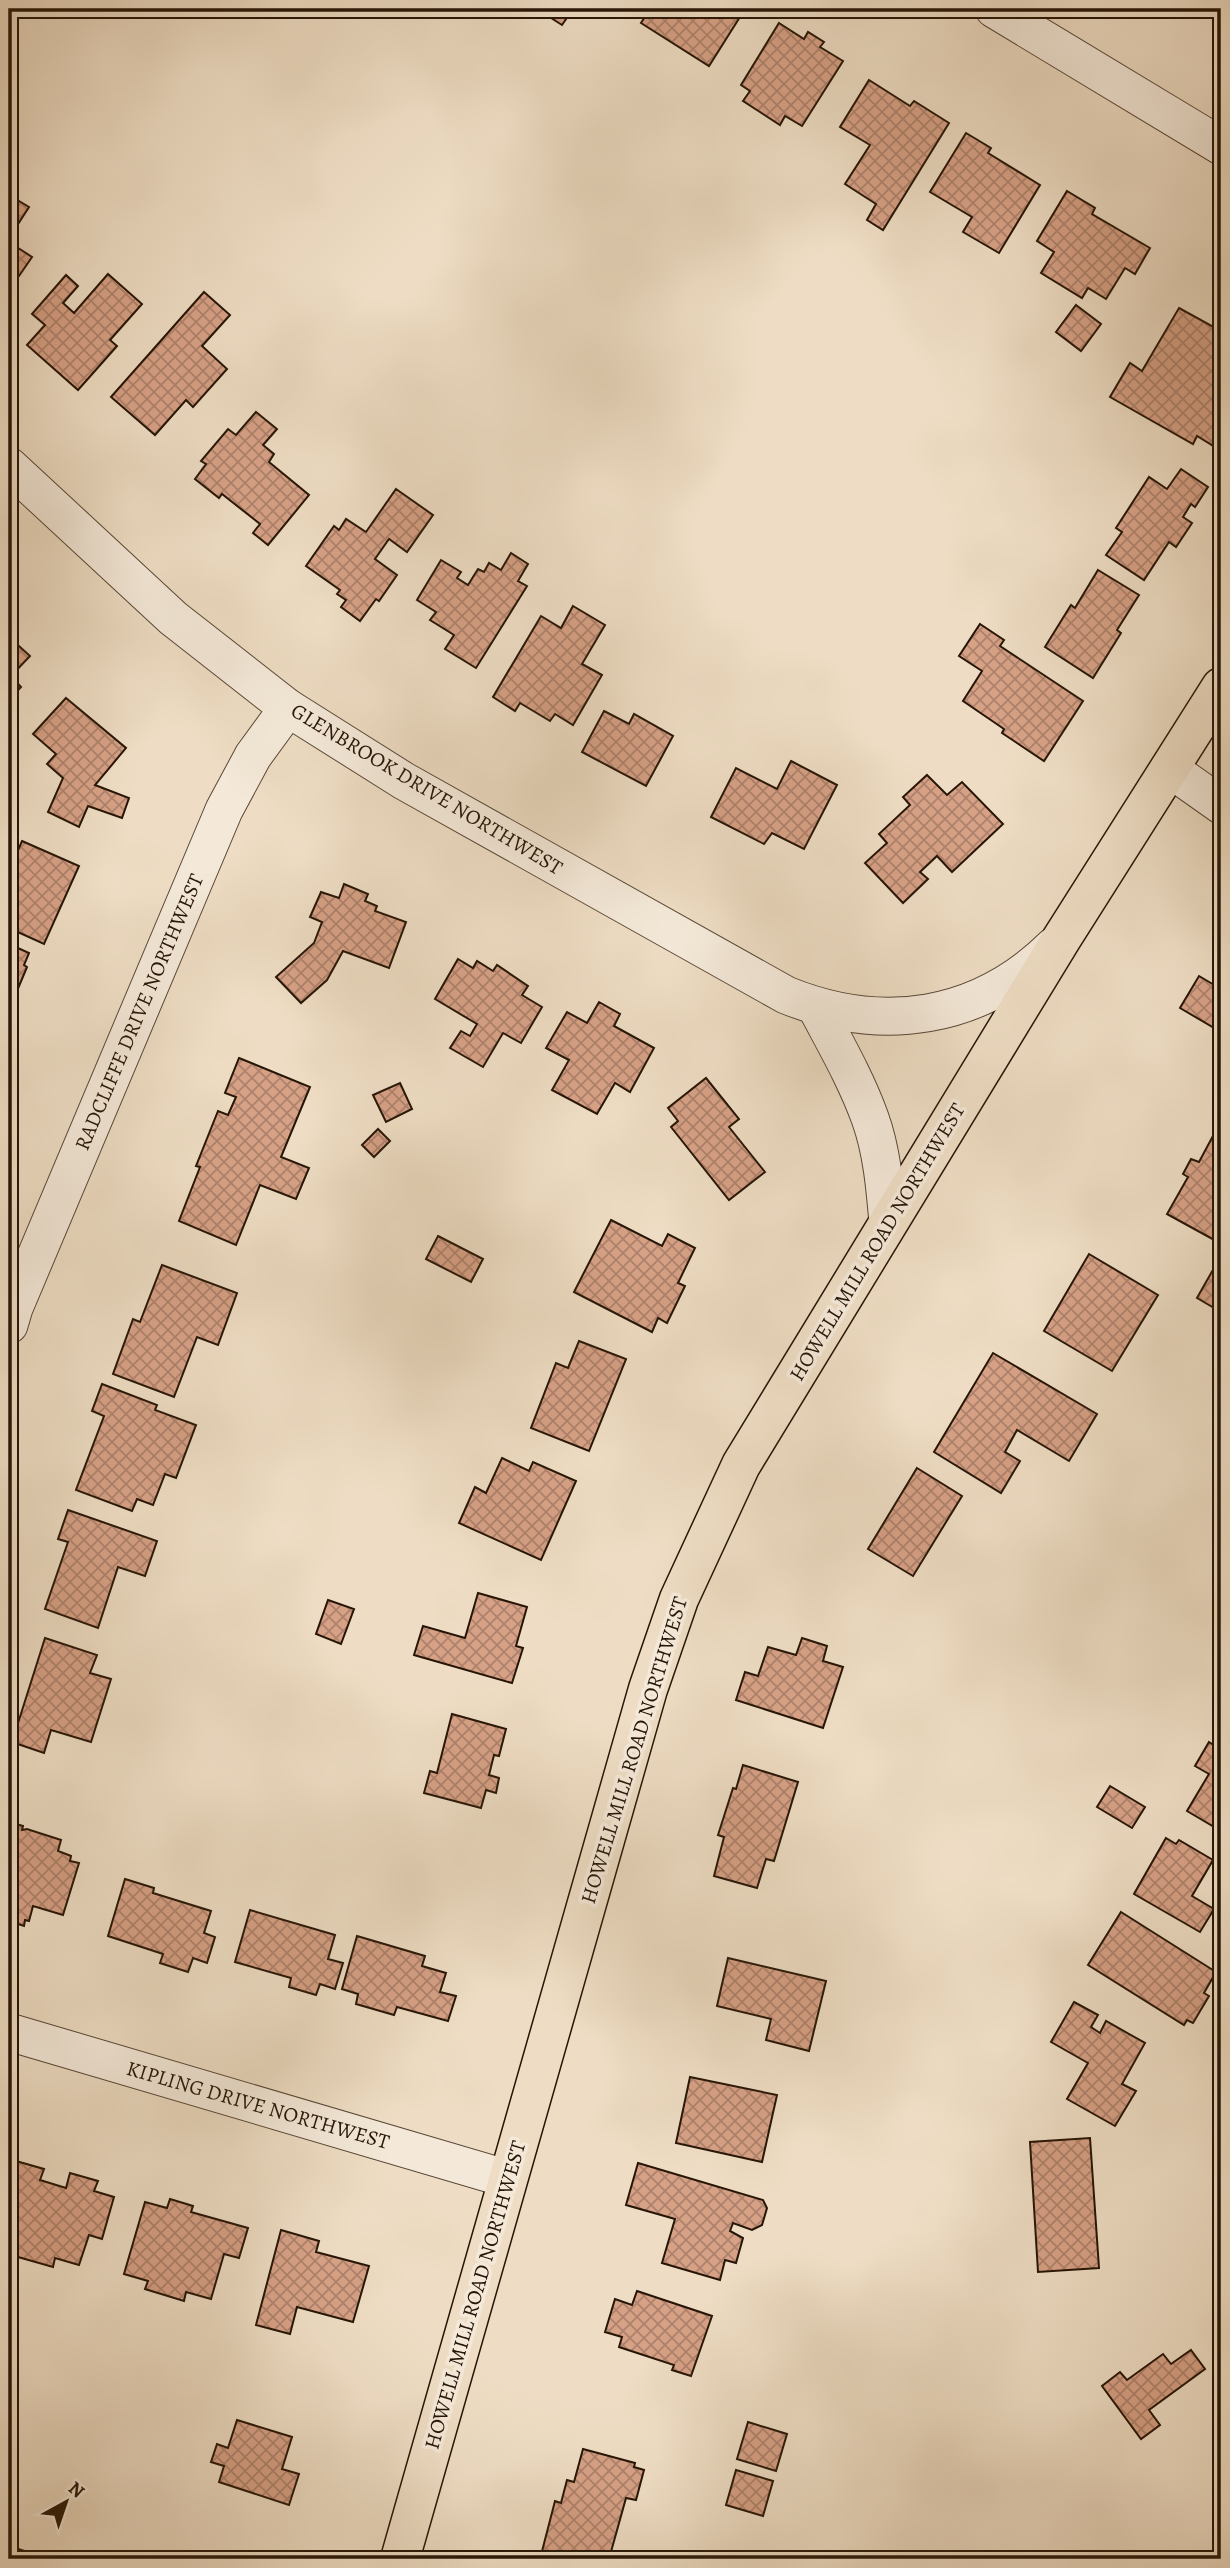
<svg xmlns="http://www.w3.org/2000/svg" width="1230" height="2568" font-family="Alegreya,serif">
  <style>
    .building { fill: url(#building-cross-hatch); stroke: #261506; stroke-width: 2 }
    .lines { fill: none; stroke-linecap: round; stroke-linejoin: round }
    .minor-casing { stroke: #584736; stroke-width: 39 }
    .major-casing { stroke: #261506; stroke-width: 41 }
    .minor { stroke: #f4e9d9; stroke-width: 37 }
    .major { stroke: #eeddc4; stroke-width: 38 }
    .labels { text-anchor: middle; stroke-width: 7; stroke-linejoin: round; paint-order: stroke }
    .street-label { font-size: 21px; fill: #261506; stroke: #f4e9d9 }
  </style>
  <defs>
    <pattern id="building-cross-hatch" width="8" height="8" patternUnits="userSpaceOnUse" patternTransform="scale(1.75)"><rect width="8" height="8" fill="#d7a186"/><path d="M0 0l8 8M0 8l8-8" fill="none" stroke="#ae826c"/></pattern>
  </defs>
  <rect width="100%" height="100%" fill="#eeddc4"/>
  <filter id="stains"><feTurbulence type="fractalNoise" baseFrequency=".00286" numOctaves="4"/><feColorMatrix values="0 0 0 0 .2 0 0 0 0 .09 0 0 0 0 .02 0 0 0 .5 -.17"/></filter>
  <radialGradient id="worn" r=".72"><stop offset=".6" stop-color="#630" stop-opacity="0"/><stop offset="1" stop-color="#630" stop-opacity=".3"/></radialGradient>
  <g class="building">
    <path d="M 537,9 L 573,9 L 562,25 Z"/>
    <path d="M 650,9 L 745,9 L 709,66 L 641,23 Z"/>
    <path d="M 779,23 L 804,39 L 808,32 L 824,42 L 820,47 L 843,61 L 802,126 L 785,116 L 780,125 L 743,101 L 750,91 L 741,85 Z"/>
    <path d="M 869,80 L 910,106 L 914,101 L 949,123 L 883,230 L 867,220 L 876,204 L 845,184 L 870,145 L 840,127 Z"/>
    <path d="M 966,133 L 991,148 L 988,153 L 1040,185 L 999,253 L 963,232 L 972,217 L 930,192 Z"/>
    <path d="M 1067,191 L 1095,208 L 1092,214 L 1150,248 L 1135,274 L 1125,268 L 1106,299 L 1088,288 L 1082,298 L 1041,273 L 1054,252 L 1037,241 Z"/>
    <path d="M 9,195 L 29,207 L 9,238 Z"/>
    <path d="M 9,242 L 32,257 L 19,276 L 9,270 Z"/>
    <path d="M 108,274 L 142,304 L 110,340 L 117,346 L 78,390 L 27,345 L 45,325 L 32,314 L 66,275 L 78,286 L 63,303 L 74,313 Z"/>
    <path d="M 204,292 L 230,315 L 202,346 L 227,369 L 193,407 L 186,400 L 155,435 L 111,397 Z"/>
    <path d="M 1076,305 L 1101,324 L 1081,351 L 1056,332 Z"/>
    <path d="M 1179,308 L 1221,331 L 1221,436 L 1215,447 L 1197,436 L 1193,444 L 1110,397 L 1130,363 L 1142,371 Z"/>
    <path d="M 256,412 L 277,429 L 263,445 L 274,454 L 269,462 L 309,495 L 268,545 L 253,533 L 260,524 L 222,494 L 219,498 L 195,479 L 206,464 L 201,461 L 228,429 L 236,435 Z"/>
    <path d="M 1181,469 L 1208,487 L 1195,507 L 1191,504 L 1183,517 L 1192,523 L 1176,547 L 1169,542 L 1144,580 L 1106,555 L 1122,532 L 1116,528 L 1149,477 L 1167,489 Z"/>
    <path d="M 396,489 L 433,515 L 407,552 L 389,539 L 375,559 L 397,575 L 379,601 L 376,599 L 360,621 L 341,607 L 346,600 L 337,594 L 340,590 L 306,566 L 334,526 L 339,530 L 346,519 L 366,532 Z"/>
    <path d="M 511,553 L 528,564 L 518,581 L 527,586 L 476,668 L 445,649 L 454,635 L 430,620 L 436,612 L 417,600 L 441,560 L 461,572 L 457,578 L 468,585 L 478,569 L 484,572 L 489,563 L 501,570 Z"/>
    <path d="M 1098,570 L 1139,595 L 1117,630 L 1121,633 L 1093,678 L 1045,647 L 1071,605 L 1075,608 Z"/>
    <path d="M 573,606 L 605,625 L 582,664 L 602,675 L 573,725 L 555,714 L 550,721 L 520,703 L 515,711 L 493,697 L 541,616 L 561,628 Z"/>
    <path d="M 980,624 L 1004,640 L 1000,646 L 1083,701 L 1044,761 L 1002,733 L 1004,729 L 963,701 L 982,671 L 959,656 Z"/>
    <path d="M 9,637 L 30,656 L 11,676 L 21,687 L 9,700 Z"/>
    <path d="M 66,698 L 126,748 L 95,785 L 129,798 L 122,818 L 88,806 L 79,827 L 48,812 L 63,778 L 47,764 L 56,754 L 33,734 Z"/>
    <path d="M 604,711 L 629,724 L 634,714 L 673,736 L 646,786 L 582,752 Z"/>
    <path d="M 791,761 L 837,785 L 804,849 L 772,833 L 764,844 L 711,817 L 736,768 L 777,789 Z"/>
    <path d="M 927,775 L 947,795 L 962,782 L 1003,824 L 952,872 L 937,856 L 920,872 L 928,879 L 903,903 L 865,863 L 887,843 L 879,834 L 910,805 L 903,797 Z"/>
    <path d="M 22,841 L 79,866 L 44,944 L 9,928 L 9,865 L 11,866 Z"/>
    <path d="M 344,884 L 368,894 L 365,901 L 377,906 L 375,911 L 406,922 L 389,968 L 343,951 L 327,980 L 301,1003 L 276,977 L 314,943 L 322,922 L 310,917 L 321,892 L 339,898 Z"/>
    <path d="M 9,944 L 29,953 L 24,965 L 27,967 L 9,1010 Z"/>
    <path d="M 458,959 L 473,968 L 477,961 L 493,971 L 497,965 L 528,986 L 522,995 L 542,1007 L 521,1043 L 503,1033 L 483,1067 L 450,1048 L 461,1031 L 470,1036 L 477,1024 L 435,999 Z"/>
    <path d="M 1199,976 L 1221,989 L 1221,1032 L 1180,1008 Z"/>
    <path d="M 599,1002 L 620,1014 L 614,1026 L 654,1048 L 630,1092 L 615,1083 L 597,1114 L 552,1090 L 569,1060 L 546,1048 L 567,1012 L 587,1023 Z"/>
    <path d="M 239,1058 L 310,1087 L 281,1157 L 309,1168 L 296,1199 L 260,1185 L 236,1245 L 179,1221 L 200,1167 L 196,1166 L 218,1111 L 228,1115 L 236,1097 L 225,1093 Z"/>
    <path d="M 706,1078 L 739,1119 L 729,1127 L 765,1172 L 729,1200 L 671,1127 L 678,1121 L 668,1108 Z"/>
    <path d="M 400,1083 L 412,1109 L 386,1122 L 373,1095 Z"/>
    <path d="M 1221,1121 L 1221,1236 L 1218,1242 L 1167,1214 L 1188,1177 L 1183,1174 L 1191,1159 L 1199,1162 Z"/>
    <path d="M 378,1129 L 390,1141 L 374,1157 L 362,1145 Z"/>
    <path d="M 611,1220 L 662,1246 L 668,1234 L 695,1248 L 678,1283 L 685,1286 L 667,1323 L 658,1318 L 652,1332 L 574,1292 Z"/>
    <path d="M 438,1236 L 483,1259 L 471,1282 L 426,1259 Z"/>
    <path d="M 1089,1254 L 1158,1295 L 1112,1371 L 1044,1331 Z"/>
    <path d="M 162,1265 L 237,1293 L 218,1345 L 197,1337 L 174,1397 L 113,1374 L 133,1319 L 140,1322 Z"/>
    <path d="M 1214,1268 L 1221,1272 L 1221,1312 L 1197,1298 Z"/>
    <path d="M 579,1341 L 626,1359 L 589,1451 L 531,1428 L 556,1363 L 568,1368 Z"/>
    <path d="M 993,1353 L 1097,1414 L 1069,1461 L 1017,1430 L 1005,1452 L 1020,1461 L 1001,1493 L 934,1452 Z"/>
    <path d="M 102,1384 L 157,1405 L 155,1410 L 196,1425 L 176,1478 L 165,1474 L 153,1505 L 137,1499 L 132,1511 L 76,1490 L 104,1416 L 92,1411 Z"/>
    <path d="M 502,1458 L 529,1471 L 533,1462 L 576,1481 L 541,1560 L 459,1523 L 475,1487 L 486,1493 Z"/>
    <path d="M 917,1468 L 962,1496 L 913,1576 L 868,1549 Z"/>
    <path d="M 68,1510 L 157,1541 L 145,1576 L 118,1567 L 98,1628 L 45,1609 L 68,1542 L 58,1539 Z"/>
    <path d="M 478,1593 L 527,1607 L 516,1646 L 523,1648 L 512,1683 L 414,1655 L 423,1626 L 465,1638 Z"/>
    <path d="M 328,1600 L 354,1609 L 341,1644 L 316,1634 Z"/>
    <path d="M 45,1638 L 97,1655 L 90,1673 L 111,1679 L 91,1742 L 51,1730 L 44,1753 L 12,1742 Z"/>
    <path d="M 802,1638 L 827,1646 L 823,1661 L 843,1667 L 823,1728 L 736,1700 L 745,1672 L 758,1676 L 768,1647 L 796,1655 Z"/>
    <path d="M 452,1714 L 506,1729 L 499,1756 L 494,1755 L 489,1775 L 499,1778 L 496,1793 L 486,1790 L 481,1808 L 424,1793 L 430,1771 L 437,1773 Z"/>
    <path d="M 1209,1742 L 1221,1750 L 1221,1831 L 1187,1811 L 1209,1774 L 1195,1766 Z"/>
    <path d="M 743,1765 L 798,1782 L 774,1861 L 766,1859 L 757,1888 L 714,1876 L 724,1837 L 718,1835 L 733,1788 L 736,1789 Z"/>
    <path d="M 1110,1786 L 1145,1807 L 1132,1828 L 1097,1807 Z"/>
    <path d="M 9,1822 L 23,1826 L 22,1830 L 27,1829 L 61,1840 L 58,1851 L 71,1856 L 70,1861 L 79,1863 L 63,1915 L 33,1906 L 29,1921 L 25,1920 L 24,1926 L 9,1921 Z"/>
    <path d="M 1166,1838 L 1176,1844 L 1179,1840 L 1213,1860 L 1192,1896 L 1214,1909 L 1200,1932 L 1134,1894 Z"/>
    <path d="M 125,1879 L 154,1888 L 153,1893 L 211,1911 L 204,1933 L 215,1937 L 207,1963 L 193,1958 L 188,1972 L 160,1963 L 163,1954 L 108,1936 Z"/>
    <path d="M 250,1910 L 335,1935 L 328,1959 L 343,1963 L 335,1989 L 320,1984 L 316,1995 L 289,1987 L 291,1978 L 235,1962 Z"/>
    <path d="M 1121,1912 L 1216,1972 L 1204,1993 L 1209,1996 L 1193,2023 L 1187,2020 L 1184,2025 L 1088,1965 Z"/>
    <path d="M 357,1936 L 425,1956 L 422,1966 L 446,1973 L 440,1992 L 456,1996 L 448,2021 L 397,2007 L 394,2015 L 356,2004 L 358,1994 L 342,1989 Z"/>
    <path d="M 728,1958 L 826,1981 L 809,2051 L 766,2040 L 771,2019 L 717,2006 Z"/>
    <path d="M 1074,2002 L 1098,2015 L 1091,2027 L 1100,2033 L 1106,2021 L 1145,2043 L 1122,2084 L 1136,2091 L 1115,2126 L 1067,2099 L 1088,2063 L 1051,2042 Z"/>
    <path d="M 690,2077 L 777,2095 L 762,2162 L 676,2143 Z"/>
    <path d="M 1090,2138 L 1099,2268 L 1038,2272 L 1030,2142 Z"/>
    <path d="M 9,2159 L 44,2169 L 40,2180 L 66,2188 L 70,2173 L 98,2181 L 94,2191 L 114,2197 L 102,2239 L 89,2235 L 79,2265 L 55,2258 L 53,2267 L 11,2255 L 18,2232 L 9,2229 Z"/>
    <path d="M 638,2163 L 763,2200 L 767,2208 L 762,2225 L 752,2230 L 733,2223 L 730,2231 L 743,2238 L 736,2263 L 725,2260 L 720,2280 L 662,2263 L 675,2219 L 626,2205 Z"/>
    <path d="M 170,2199 L 193,2206 L 191,2212 L 248,2228 L 239,2258 L 224,2254 L 211,2299 L 186,2292 L 184,2301 L 145,2289 L 148,2281 L 124,2274 L 145,2202 L 167,2208 Z"/>
    <path d="M 281,2230 L 319,2241 L 316,2252 L 369,2266 L 353,2322 L 297,2307 L 290,2334 L 256,2325 Z"/>
    <path d="M 637,2291 L 712,2316 L 691,2376 L 672,2370 L 674,2365 L 619,2347 L 622,2337 L 605,2332 L 615,2299 L 632,2305 Z"/>
    <path d="M 1191,2350 L 1205,2369 L 1149,2410 L 1160,2425 L 1141,2439 L 1102,2386 L 1120,2372 L 1127,2380 L 1163,2354 L 1171,2364 Z"/>
    <path d="M 237,2420 L 292,2437 L 282,2469 L 299,2474 L 289,2505 L 219,2482 L 224,2466 L 211,2462 L 217,2444 L 228,2448 Z"/>
    <path d="M 748,2422 L 787,2434 L 776,2471 L 737,2459 Z"/>
    <path d="M 583,2449 L 635,2463 L 634,2467 L 644,2470 L 636,2500 L 626,2498 L 609,2559 L 540,2559 L 555,2501 L 561,2503 L 567,2480 L 574,2482 Z"/>
    <path d="M 736,2470 L 773,2481 L 763,2516 L 726,2505 Z"/>
    <path d="M 9,2546 L 37,2555 L 36,2559 L 9,2559 Z"/>
  </g>
  <g class="lines">
    <defs>
      <g id="minor">
        <path d="M 994,9 L 1221,146"/>
        <path d="M 9,466 L 173,618 L 288,708 L 404,781 L 786,995 C 882,1034 979,1020 1054,946"/>
        <path d="M 1170,769 L 1221,805"/>
        <path d="M 816,1007 C 835,1043 856,1079 870,1118 C 882,1151 885,1188 888,1223"/>
        <path d="M 9,1325 L 14,1308 L 224,810 L 253,756 L 288,708"/>
        <path d="M 9,2032 L 508,2179"/>
      </g>
      <path id="major" d="M 400,2559 L 648,1689 L 679,1599 L 741,1465 L 1062,938 L 1221,687"/>
    </defs>
    <use href="#minor" class="minor-casing"/>
    <use href="#major" class="major-casing"/>
    <use href="#minor" class="minor"/>
    <use href="#major" class="major"/>
  </g>
  <g class="labels">
    <g class="street-label">
      <text transform="translate(427 789) rotate(31)" y="7">GLENBROOK DRIVE NORTHWEST</text>
      <text transform="translate(139 1012) rotate(-67)" y="7">RADCLIFFE DRIVE NORTHWEST</text>
      <text transform="translate(877 1242) rotate(-59)" y="7">HOWELL MILL ROAD NORTHWEST</text>
      <text transform="translate(634 1750) rotate(-73)" y="7">HOWELL MILL ROAD NORTHWEST</text>
      <text transform="translate(258 2105) rotate(16)" y="7">KIPLING DRIVE NORTHWEST</text>
      <text transform="translate(475 2295) rotate(-74)" y="7">HOWELL MILL ROAD NORTHWEST</text>
    </g>
  </g>
  <rect width="1230" height="2568" fill="none" stroke="#eeddc4" stroke-width="35"/>
  <rect x="10" y="10" width="1209" height="2547" fill="none" stroke="#261506" stroke-width="3.5"/>
  <rect x="18" y="18" width="1195" height="2533" fill="none" stroke="#261506" stroke-width="2"/>
  <g transform="translate(66 2502) rotate(40)" stroke="#f4e9d9" stroke-width="5" paint-order="stroke">
  <path d="M0-5L12 26L0 18L-12 26Z" fill="#261506"/>
  <text y="-10" font-size="19" font-weight="bold" text-anchor="middle" fill="#261506">N</text>
  </g>
  <rect width="100%" height="100%" filter="url(#stains)"/>
  <rect width="100%" height="100%" fill="url(#worn)"/>
</svg>
